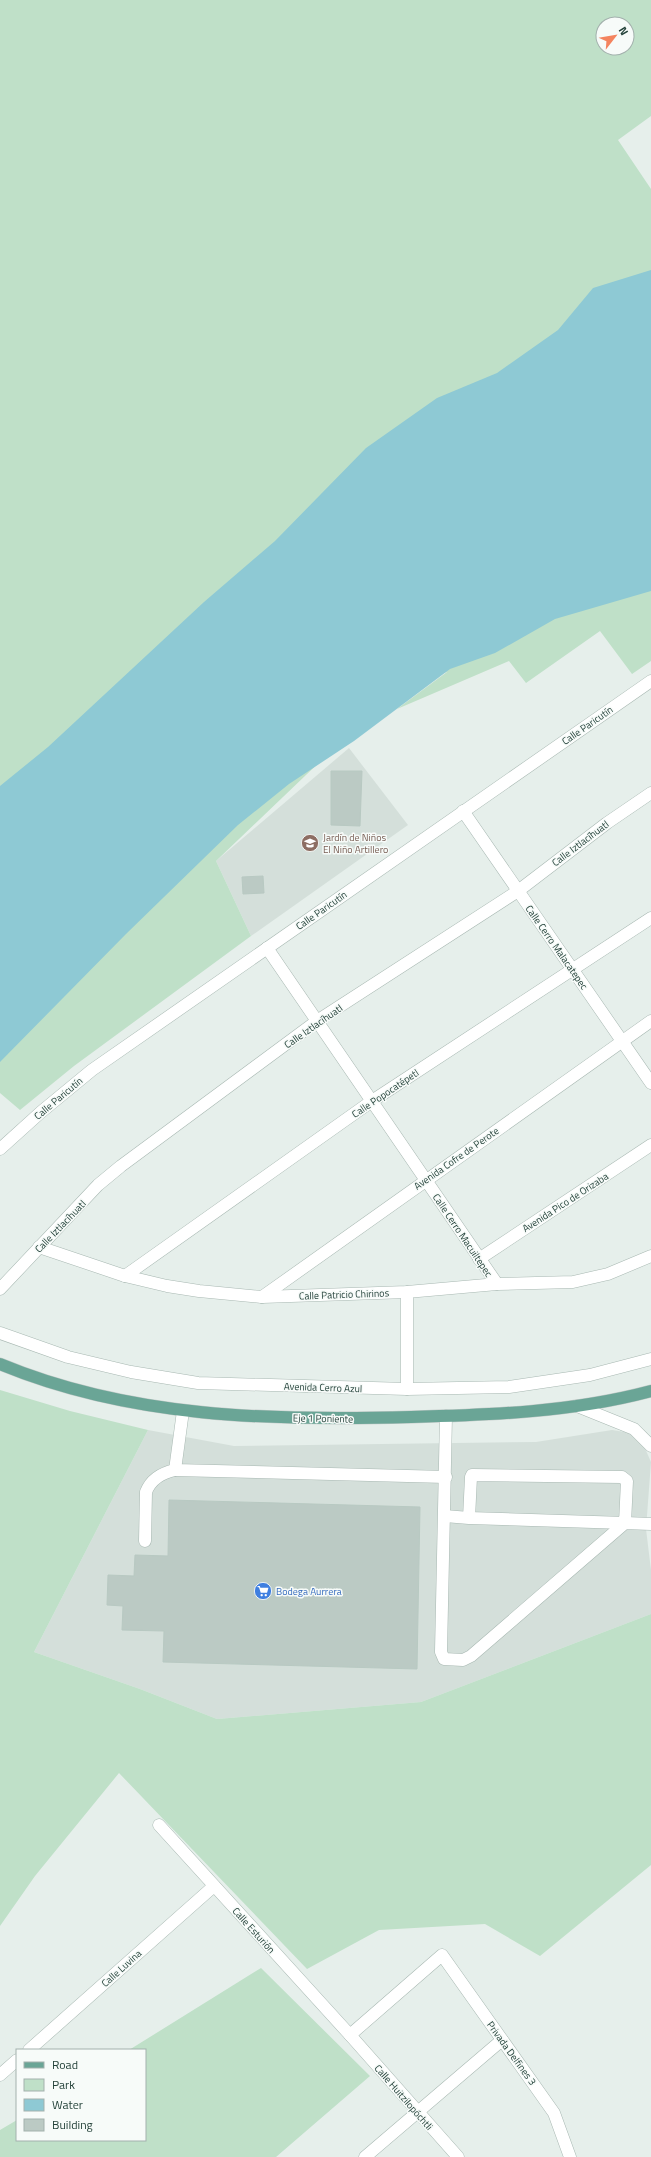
<svg xmlns="http://www.w3.org/2000/svg" width="651" height="2157" font-family="'Titillium Web',sans-serif">
  <style>
    .built { fill: #d4dfda }
    .green { fill: #bfe0c8; fill-rule: evenodd }
    .water { fill: #8ec9d4 }
    .building { fill: #bbcac4; stroke: #b8c9c2 }
    .lines { fill: none; stroke-linecap: round; stroke-linejoin: round }
    .minor-casing { stroke: #a8b8b2; stroke-width: 13 }
    .major-casing { stroke: #c2cac8; stroke-width: 13 }
    .minor { stroke: #fff; stroke-width: 12 }
    .major { stroke: #6aa596; stroke-width: 12 }
    .labels { text-anchor: middle; stroke-width: 3; stroke-linejoin: round; paint-order: stroke }
    .street-label { font-size: 10px; fill: #24423a; stroke: #f7fbf9 }
    .education-label { font-size: 10px; fill: #785e54; stroke: #f7fbf9; text-anchor: start }
    .shop-label { font-size: 10px; fill: #366cbe; stroke: #f7fbf9; text-anchor: start }
  </style>
  <rect width="100%" height="100%" fill="#e6efeb"/>
  <g class="built">
    <path d="M 349,748 L 408,825 L 251,936 L 216,861 Z"/>
    <path d="M 148,1430 L 234,1446 L 536,1442 L 612,1430 L 631,1433 L 644,1446 L 651,1462 L 646,1529 L 651,1570 L 651,1614 L 421,1702 L 217,1719 L 140,1689 L 34,1652 Z"/>
  </g>
  <g class="green">
    <path d="M 0,0 L 651,0 L 651,116 L 618,140 L 651,189 L 651,661 L 632,674 L 600,631 L 526,683 L 509,661 L 397,709 L 447,672 L 397,688 L 216,861 L 251,936 L 74,1066 L 20,1110 L 0,1093 ZM 603,24 L 627,24 L 627,48 L 603,48 Z"/>
    <path d="M 0,1390 L 70,1411 L 148,1430 L 34,1652 L 140,1689 L 217,1719 L 421,1702 L 651,1614 L 651,1865 L 540,1956 L 485,1924 L 379,1930 L 307,1969 L 119,1773 L 35,1876 L 0,1926 Z"/>
    <path d="M 261,1968 L 370,2076 L 276,2157 L 0,2157 L 0,2130 L 17,2120 L 17,2140 L 145,2140 L 145,2050 L 129,2050 Z"/>
  </g>
  <path class="water" d="M 651,270 L 651,591 L 555,619 L 495,653 L 450,669 L 354,741 L 289,784 L 238,825 L 126,934 L 0,1062 L 0,786 L 48,747 L 204,602 L 275,541 L 366,448 L 437,398 L 497,373 L 558,330 L 593,288 Z"/>
  <g class="building">
    <path d="M 331,771 L 362,771 L 360,826 L 331,825 Z"/>
    <path d="M 263,876 L 264,893 L 243,894 L 242,877 Z"/>
    <path d="M 169,1500 L 420,1507 L 417,1669 L 163,1662 L 164,1631 L 122,1630 L 123,1606 L 107,1605 L 108,1575 L 134,1576 L 135,1555 L 168,1556 Z"/>
  </g>
  <g class="lines">
    <defs>
      <g id="minor">
        <path d="M 463,811 L 651,1083"/>
        <path d="M 267,948 L 497,1284"/>
        <path d="M 0,1149 L 41,1112 L 92,1070 L 651,681"/>
        <path d="M 39,1247 L 125,1276 L 167,1286 L 199,1291 L 262,1297 L 407,1292 L 497,1284 L 573,1282 L 608,1274 L 651,1256"/>
        <path d="M 479,1259 L 651,1145"/>
        <path d="M 125,1276 L 372,1101 L 651,918"/>
        <path d="M 0,1289 L 98,1185 L 121,1166 L 317,1021 L 518,891 L 607,823 L 651,793"/>
        <path d="M 407,1292 L 407,1389"/>
        <path d="M 262,1297 L 651,1021"/>
        <path d="M 0,1333 L 68,1357 L 131,1372 L 198,1383 L 407,1389 L 509,1387 L 590,1375 L 651,1359"/>
        <path d="M 577,1406 L 634,1429 L 651,1446"/>
        <path d="M 183,1411 L 175,1470 L 446,1477"/>
        <path d="M 446,1416 L 441,1652 L 444,1659 L 463,1660 L 471,1656 L 625,1523 L 651,1524"/>
        <path d="M 445,1516 L 469,1518 L 625,1523 L 627,1481 L 622,1477 L 472,1475 L 471,1477 L 469,1518"/>
        <path d="M 145,1541 L 146,1492 C 151,1479 161,1473 175,1470"/>
        <path d="M 159,1825 L 350,2035 L 458,2157"/>
        <path d="M 350,2035 L 442,1955 L 554,2113 L 570,2157"/>
        <path d="M 29,2050 L 214,1886"/>
        <path d="M 0,2075 L 17,2060"/>
        <path d="M 365,2157 L 502,2040"/>
      </g>
      <path id="major" d="M 0,1364 C 130,1418 272,1421 411,1417 C 492,1415 572,1412 651,1391"/>
    </defs>
    <use href="#minor" class="minor-casing"/>
    <use href="#major" class="major-casing"/>
    <use href="#minor" class="minor"/>
    <use href="#major" class="major"/>
  </g>
  <defs>
    <symbol id="school-disc" viewBox="-11 -11 22 22"><circle r="9.5" fill="#8d6e63" stroke="#f7fbf9"/><path d="M0-5L7-2L0 1L-7-2ZM-4 1L0 2.5L4 1V4Q0 6-4 4Z" fill="#fff"/></symbol>
    <symbol id="supermarket-disc" viewBox="-11 -11 22 22"><circle r="9.5" fill="#3f7fe0" stroke="#f7fbf9"/><path d="M-6-5.5h2.5l.6 2H6L4.5 2H-2.5L-4.4-4H-6ZM-1.5 3.2a1.3 1.3 0 1 0 .1 0ZM3 3.2a1.3 1.3 0 1 0 .1 0Z" fill="#fff"/></symbol>
  </defs>
  <g fill-rule="evenodd">
    <use href="#school-disc" x="300" y="833" width="20" height="20"/>
    <use href="#supermarket-disc" x="253" y="1581" width="20" height="20"/>
  </g>
  <g class="labels">
    <g class="street-label">
      <text transform="translate(587 725) rotate(-35)" y="4">Calle Paricutín</text>
      <text transform="translate(580 843) rotate(-37)" y="4">Calle Iztlacíhuatl</text>
      <text transform="translate(321 910) rotate(-35)" y="4">Calle Paricutín</text>
      <text transform="translate(557 947) rotate(55)" y="4">Calle Cerro Malacatepec</text>
      <text transform="translate(313 1026) rotate(-35)" y="4">Calle Iztlacíhuatl</text>
      <text transform="translate(385 1093) rotate(-34)" y="4">Calle Popocatépetl</text>
      <text transform="translate(58 1098) rotate(-40)" y="4">Calle Paricutín</text>
      <text transform="translate(456 1158) rotate(-35)" y="4">Avenida Cofre de Perote</text>
      <text transform="translate(565 1202) rotate(-33)" y="4">Avenida Pico de Orizaba</text>
      <text transform="translate(60 1226) rotate(-46)" y="4">Calle Iztlacíhuatl</text>
      <text transform="translate(463 1235) rotate(56)" y="4">Calle Cerro Macuiltepec</text>
      <text transform="translate(344 1294) rotate(-2)" y="4">Calle Patricio Chirinos</text>
      <text transform="translate(323 1387) rotate(2)" y="4">Avenida Cerro Azul</text>
      <text transform="translate(323 1418) rotate(1)" y="4">Eje 1 Poniente</text>
      <text transform="translate(254 1930) rotate(48)" y="4">Calle Esturión</text>
      <text transform="translate(121 1968) rotate(-42)" y="4">Calle Luvina</text>
      <text transform="translate(512 2053) rotate(54)" y="4">Privada Delfines 3</text>
      <text transform="translate(404 2097) rotate(49)" y="4">Calle Huitzilopóchtli</text>
    </g>
    <g class="education-label">
      <text x="323" y="841">Jardín de Niños<tspan x="323" dy="12">El Niño Artillero</tspan></text>
    </g>
    <g class="shop-label">
      <text x="276" y="1595">Bodega Aurrera</text>
    </g>
  </g>
  <rect x="16" y="2049" width="130" height="92" fill="#f7fbf9" stroke="#a3b1ad"/>
  <rect x="24" y="2062" width="20" height="6" fill="#6aa596" stroke="#a3b1ad"/>
  <text x="52" y="2069" font-size="12" fill="#24423a">Road</text>
  <rect x="24" y="2079" width="20" height="12" fill="#bfe0c8" stroke="#a3b1ad"/>
  <text x="52" y="2089" font-size="12" fill="#24423a">Park</text>
  <rect x="24" y="2099" width="20" height="12" fill="#8ec9d4" stroke="#a3b1ad"/>
  <text x="52" y="2109" font-size="12" fill="#24423a">Water</text>
  <rect x="24" y="2119" width="20" height="12" fill="#bbcac4" stroke="#a3b1ad"/>
  <text x="52" y="2129" font-size="12" fill="#24423a">Building</text>
  <g transform="translate(615 36) rotate(59)"><circle r="19" fill="#f7fbf9" stroke="#a3b1ad"/>
  <path d="M0-3L7 15L0 10L-7 15Z" fill="#f4845f"/>
  <text y="-6" font-size="11" font-weight="bold" text-anchor="middle" fill="#24423a">N</text>
  </g>
</svg>
